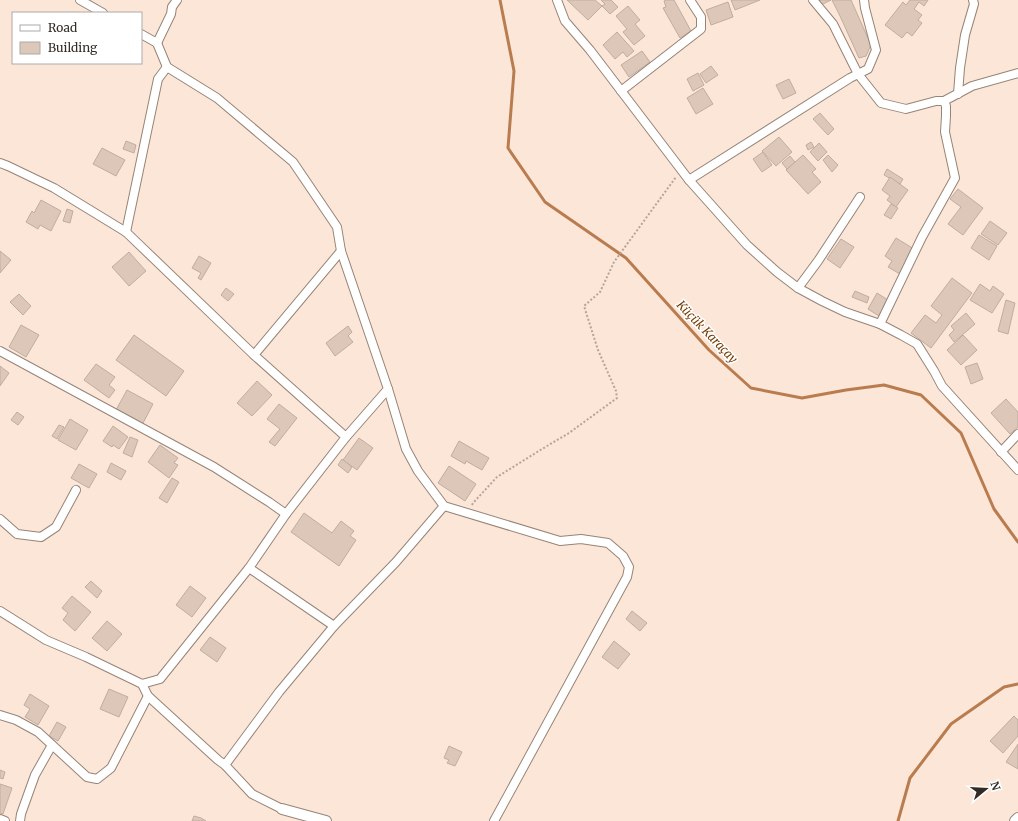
<svg xmlns="http://www.w3.org/2000/svg" width="1018" height="821" font-family="Merriweather,serif">
  <style>
    .lines { fill: none; stroke-linecap: round; stroke-linejoin: round }
    .stream { stroke: #b97c4f; stroke-width: 3 }
    .building { fill: #dcc7b9; stroke: #c1ad9f }
    .minor-casing { stroke: #978477; stroke-width: 10 }
    .tertiary-casing { stroke: #978477; stroke-width: 12 }
    .path { stroke: #b5a59a; stroke-width: 2; stroke-dasharray: 2 2; stroke-linecap: butt }
    .minor { stroke: #fff; stroke-width: 8 }
    .tertiary { stroke: #fff; stroke-width: 10 }
    .labels { text-anchor: middle; stroke-width: 3; stroke-linejoin: round; paint-order: stroke }
    .water-label { font-size: 12px; font-style: italic; fill: #733900; stroke: #fff }
  </style>
  <rect width="100%" height="100%" fill="#fbe6d8"/>
  <g class="lines">
    <g class="stream">
      <path d="M 500,0 L 514,71 L 508,148 L 545,202 L 626,258 L 709,350 L 751,388 L 802,398 L 846,390 L 884,385 L 921,395 L 961,433 L 994,509 L 1018,542"/>
      <path d="M 898,821 L 910,778 L 951,724 L 1004,687 L 1018,684"/>
    </g>
  </g>
  <g class="building">
    <path d="M 567,0 L 595,0 L 602,6 L 588,20 Z"/>
    <path d="M 601,0 L 611,0 L 618,7 L 610,14 L 602,6 L 605,4 Z"/>
    <path d="M 666,0 L 674,0 L 691,31 L 680,38 L 663,8 L 666,7 L 664,1 Z"/>
    <path d="M 731,0 L 760,0 L 735,10 Z"/>
    <path d="M 817,0 L 831,0 L 821,5 Z"/>
    <path d="M 832,0 L 851,0 L 871,45 L 866,56 L 859,58 L 840,16 Z"/>
    <path d="M 910,0 L 928,0 L 924,6 L 919,2 L 914,9 L 922,15 L 918,20 L 922,23 L 912,36 L 907,32 L 902,38 L 885,25 L 903,2 L 906,5 Z"/>
    <path d="M 728,2 L 733,17 L 711,25 L 706,10 Z"/>
    <path d="M 628,6 L 640,20 L 635,24 L 645,36 L 634,45 L 623,32 L 627,29 L 616,16 Z"/>
    <path d="M 617,32 L 634,51 L 627,57 L 623,52 L 615,59 L 603,45 Z"/>
    <path d="M 642,51 L 650,62 L 629,77 L 621,65 Z"/>
    <path d="M 711,66 L 718,75 L 706,83 L 700,74 Z"/>
    <path d="M 698,73 L 704,85 L 693,91 L 687,79 Z"/>
    <path d="M 789,79 L 796,93 L 783,99 L 776,85 Z"/>
    <path d="M 703,88 L 713,104 L 696,114 L 687,98 Z"/>
    <path d="M 820,113 L 834,129 L 828,135 L 813,119 Z"/>
    <path d="M 779,137 L 792,152 L 776,166 L 762,151 Z"/>
    <path d="M 126,141 L 136,145 L 134,153 L 123,149 Z"/>
    <path d="M 811,142 L 814,147 L 808,150 L 806,145 Z"/>
    <path d="M 819,143 L 827,152 L 818,161 L 810,152 Z"/>
    <path d="M 102,148 L 125,160 L 116,176 L 93,164 Z"/>
    <path d="M 763,152 L 772,165 L 762,172 L 753,159 Z"/>
    <path d="M 803,155 L 816,169 L 812,172 L 821,182 L 808,194 L 786,170 Z"/>
    <path d="M 828,155 L 838,165 L 832,172 L 823,160 Z"/>
    <path d="M 790,156 L 795,162 L 787,169 L 782,163 Z"/>
    <path d="M 887,169 L 903,179 L 900,184 L 884,175 Z"/>
    <path d="M 890,177 L 908,190 L 896,207 L 887,200 L 890,196 L 882,190 Z"/>
    <path d="M 958,189 L 983,208 L 963,235 L 948,224 L 961,207 L 950,199 Z"/>
    <path d="M 41,200 L 61,211 L 51,231 L 40,225 L 38,229 L 26,222 L 32,211 L 34,213 Z"/>
    <path d="M 891,204 L 898,208 L 891,219 L 884,215 Z"/>
    <path d="M 67,209 L 73,211 L 70,223 L 63,221 Z"/>
    <path d="M 990,221 L 1007,233 L 998,245 L 981,234 Z"/>
    <path d="M 979,235 L 997,246 L 989,260 L 971,248 Z"/>
    <path d="M 896,238 L 914,249 L 900,274 L 888,267 L 892,261 L 885,256 Z"/>
    <path d="M 841,239 L 854,247 L 840,268 L 827,259 Z"/>
    <path d="M 0,251 L 11,260 L 0,273 Z"/>
    <path d="M 129,252 L 146,271 L 129,286 L 112,267 Z"/>
    <path d="M 199,256 L 211,263 L 201,280 L 198,278 L 201,273 L 192,268 Z"/>
    <path d="M 952,278 L 972,293 L 931,348 L 911,333 L 925,315 L 936,323 L 942,315 L 931,306 Z"/>
    <path d="M 980,284 L 990,291 L 993,286 L 1004,294 L 992,313 L 970,300 Z"/>
    <path d="M 226,288 L 234,294 L 228,301 L 221,295 Z"/>
    <path d="M 855,291 L 869,297 L 867,303 L 852,297 Z"/>
    <path d="M 877,293 L 888,300 L 879,316 L 868,309 Z"/>
    <path d="M 19,294 L 31,306 L 23,315 L 10,302 Z"/>
    <path d="M 1006,300 L 1015,303 L 1008,334 L 998,331 Z"/>
    <path d="M 966,313 L 975,324 L 954,342 L 949,335 L 954,330 L 951,326 Z"/>
    <path d="M 21,325 L 39,335 L 26,357 L 9,347 Z"/>
    <path d="M 348,326 L 352,332 L 348,336 L 353,342 L 335,356 L 326,343 Z"/>
    <path d="M 134,335 L 184,371 L 166,396 L 116,360 Z"/>
    <path d="M 963,335 L 977,350 L 961,365 L 947,350 Z"/>
    <path d="M 977,363 L 983,379 L 971,384 L 965,367 Z"/>
    <path d="M 96,364 L 115,377 L 109,385 L 115,390 L 109,398 L 84,380 Z"/>
    <path d="M 0,366 L 9,373 L 0,386 Z"/>
    <path d="M 257,381 L 272,395 L 252,416 L 237,403 Z"/>
    <path d="M 127,390 L 153,404 L 142,425 L 116,410 Z"/>
    <path d="M 1006,399 L 1018,412 L 1018,427 L 1010,434 L 991,413 Z"/>
    <path d="M 279,404 L 297,418 L 275,446 L 269,442 L 280,429 L 267,419 Z"/>
    <path d="M 17,412 L 24,417 L 18,425 L 11,420 Z"/>
    <path d="M 70,419 L 88,430 L 76,450 L 58,440 Z"/>
    <path d="M 59,425 L 64,427 L 57,439 L 52,436 Z"/>
    <path d="M 113,426 L 128,437 L 119,449 L 113,445 L 112,447 L 103,441 Z"/>
    <path d="M 130,437 L 138,440 L 132,457 L 123,453 Z"/>
    <path d="M 359,438 L 373,448 L 357,470 L 343,460 Z"/>
    <path d="M 459,441 L 489,458 L 482,470 L 466,461 L 465,464 L 451,456 Z"/>
    <path d="M 160,445 L 178,458 L 174,463 L 178,465 L 169,478 L 148,462 Z"/>
    <path d="M 342,459 L 352,467 L 348,473 L 338,465 Z"/>
    <path d="M 111,463 L 126,471 L 121,480 L 107,472 Z"/>
    <path d="M 79,464 L 97,474 L 89,488 L 71,478 Z"/>
    <path d="M 449,466 L 476,484 L 465,501 L 438,483 Z"/>
    <path d="M 172,478 L 179,482 L 167,503 L 159,498 Z"/>
    <path d="M 304,513 L 332,533 L 341,521 L 354,531 L 350,536 L 356,540 L 339,566 L 291,532 Z"/>
    <path d="M 91,581 L 102,591 L 97,598 L 85,587 Z"/>
    <path d="M 190,586 L 206,598 L 192,617 L 176,605 Z"/>
    <path d="M 72,596 L 91,612 L 75,631 L 63,620 L 68,613 L 62,608 Z"/>
    <path d="M 632,611 L 647,623 L 640,631 L 626,619 Z"/>
    <path d="M 107,621 L 122,634 L 107,651 L 92,638 Z"/>
    <path d="M 210,637 L 226,648 L 217,662 L 200,650 Z"/>
    <path d="M 614,641 L 630,654 L 618,669 L 602,657 Z"/>
    <path d="M 109,689 L 128,697 L 119,717 L 100,709 Z"/>
    <path d="M 30,694 L 49,706 L 38,725 L 25,717 L 30,709 L 24,705 Z"/>
    <path d="M 1014,716 L 1018,720 L 1018,736 L 1003,753 L 990,741 Z"/>
    <path d="M 57,722 L 66,727 L 58,741 L 49,736 Z"/>
    <path d="M 1018,744 L 1018,769 L 1006,762 Z"/>
    <path d="M 449,746 L 462,752 L 455,766 L 447,763 L 449,760 L 444,758 Z"/>
    <path d="M 0,770 L 5,772 L 3,779 L 0,778 Z"/>
    <path d="M 0,784 L 12,788 L 3,814 L 0,813 Z"/>
    <path d="M 194,816 L 201,818 L 206,821 L 192,821 Z"/>
  </g>
  <g class="lines">
    <defs>
      <g id="minor">
        <path d="M 80,0 L 103,13"/>
        <path d="M 557,0 L 565,21 L 590,50 L 689,180 L 747,245 L 777,272 L 798,288 L 822,301 L 845,312 L 880,324 L 901,335 L 917,344 L 934,371 L 942,386 L 1018,470"/>
        <path d="M 813,0 L 833,24 L 858,74 L 881,103 L 906,109 L 936,101 L 944,101 L 946,106 L 946,116 L 945,132 L 955,178 L 922,237 L 880,324"/>
        <path d="M 141,34 L 157,43 L 167,67"/>
        <path d="M 157,43 L 171,14 L 172,7 L 177,0"/>
        <path d="M 621,91 L 701,29 L 701,17 L 690,0"/>
        <path d="M 958,94 L 960,68 L 965,35 L 974,4 L 973,0"/>
        <path d="M 944,101 L 972,86 L 1018,73"/>
        <path d="M 0,163 L 8,166 L 54,188 L 126,232 L 254,355 L 346,437"/>
        <path d="M 689,180 L 850,78 L 868,69 L 876,50 L 865,8 L 864,0"/>
        <path d="M 798,288 L 818,261 L 860,197"/>
        <path d="M 0,351 L 214,467 L 269,502 L 286,514"/>
        <path d="M 254,355 L 341,251"/>
        <path d="M 388,389 L 406,449 L 418,471 L 444,506 L 560,541 L 581,539 L 608,543 L 623,556 L 629,567 L 627,577 L 494,821"/>
        <path d="M 1001,452 L 1018,434"/>
        <path d="M 0,519 L 17,534 L 41,537 L 56,527 L 76,490"/>
        <path d="M 249,568 L 334,626"/>
        <path d="M 0,611 L 46,640 L 86,657 L 142,684 L 160,679 L 249,568 L 286,514 L 346,437 L 388,389 L 341,251 L 337,227 L 293,162 L 217,98 L 167,67 L 158,79 L 126,232"/>
        <path d="M 142,684 L 148,696 L 218,760 L 225,765 L 252,794 L 282,809"/>
        <path d="M 0,715 L 16,720 L 38,732 L 87,777 L 97,779 L 111,768 L 148,696"/>
        <path d="M 225,765 L 279,692 L 334,626 L 396,562 L 444,506"/>
        <path d="M 0,819 L 5,821"/>
        <path d="M 20,821 L 21,814 L 35,775 L 52,745"/>
      </g>
      <g id="tertiary">
        <path d="M 282,809 L 326,821"/>
        <path d="M 1015,821 L 1018,818"/>
      </g>
    </defs>
    <use href="#minor" class="minor-casing"/>
    <use href="#tertiary" class="tertiary-casing"/>
    <path class="path" d="M 472,505 L 473,503 L 497,477 L 542,449 L 569,433 L 617,398 L 616,391 L 598,350 L 584,306 L 600,292 L 614,262 L 676,177"/>
    <use href="#minor" class="minor"/>
    <use href="#tertiary" class="tertiary"/>
  </g>
  <g class="labels">
    <g class="water-label">
      <text transform="translate(707 332) rotate(46)" y="4">Küçük Karaçay</text>
    </g>
  </g>
  <rect x="12" y="12" width="130" height="52" fill="#ffffff" stroke="#adaaa8"/>
  <rect x="20" y="25" width="20" height="6" fill="#ffffff" stroke="#adaaa8"/>
  <text x="48" y="32" font-size="12" fill="#322b25">Road</text>
  <rect x="20" y="42" width="20" height="12" fill="#dcc7b9" stroke="#adaaa8"/>
  <text x="48" y="52" font-size="12" fill="#322b25">Building</text>
  <g transform="translate(986 789) rotate(72)" stroke="#ffffff" stroke-width="3" paint-order="stroke">
  <path d="M0-3L7 15L0 10L-7 15Z" fill="#322b25"/>
  <text y="-6" font-size="11" font-weight="bold" text-anchor="middle" fill="#322b25">N</text>
  </g>
</svg>
